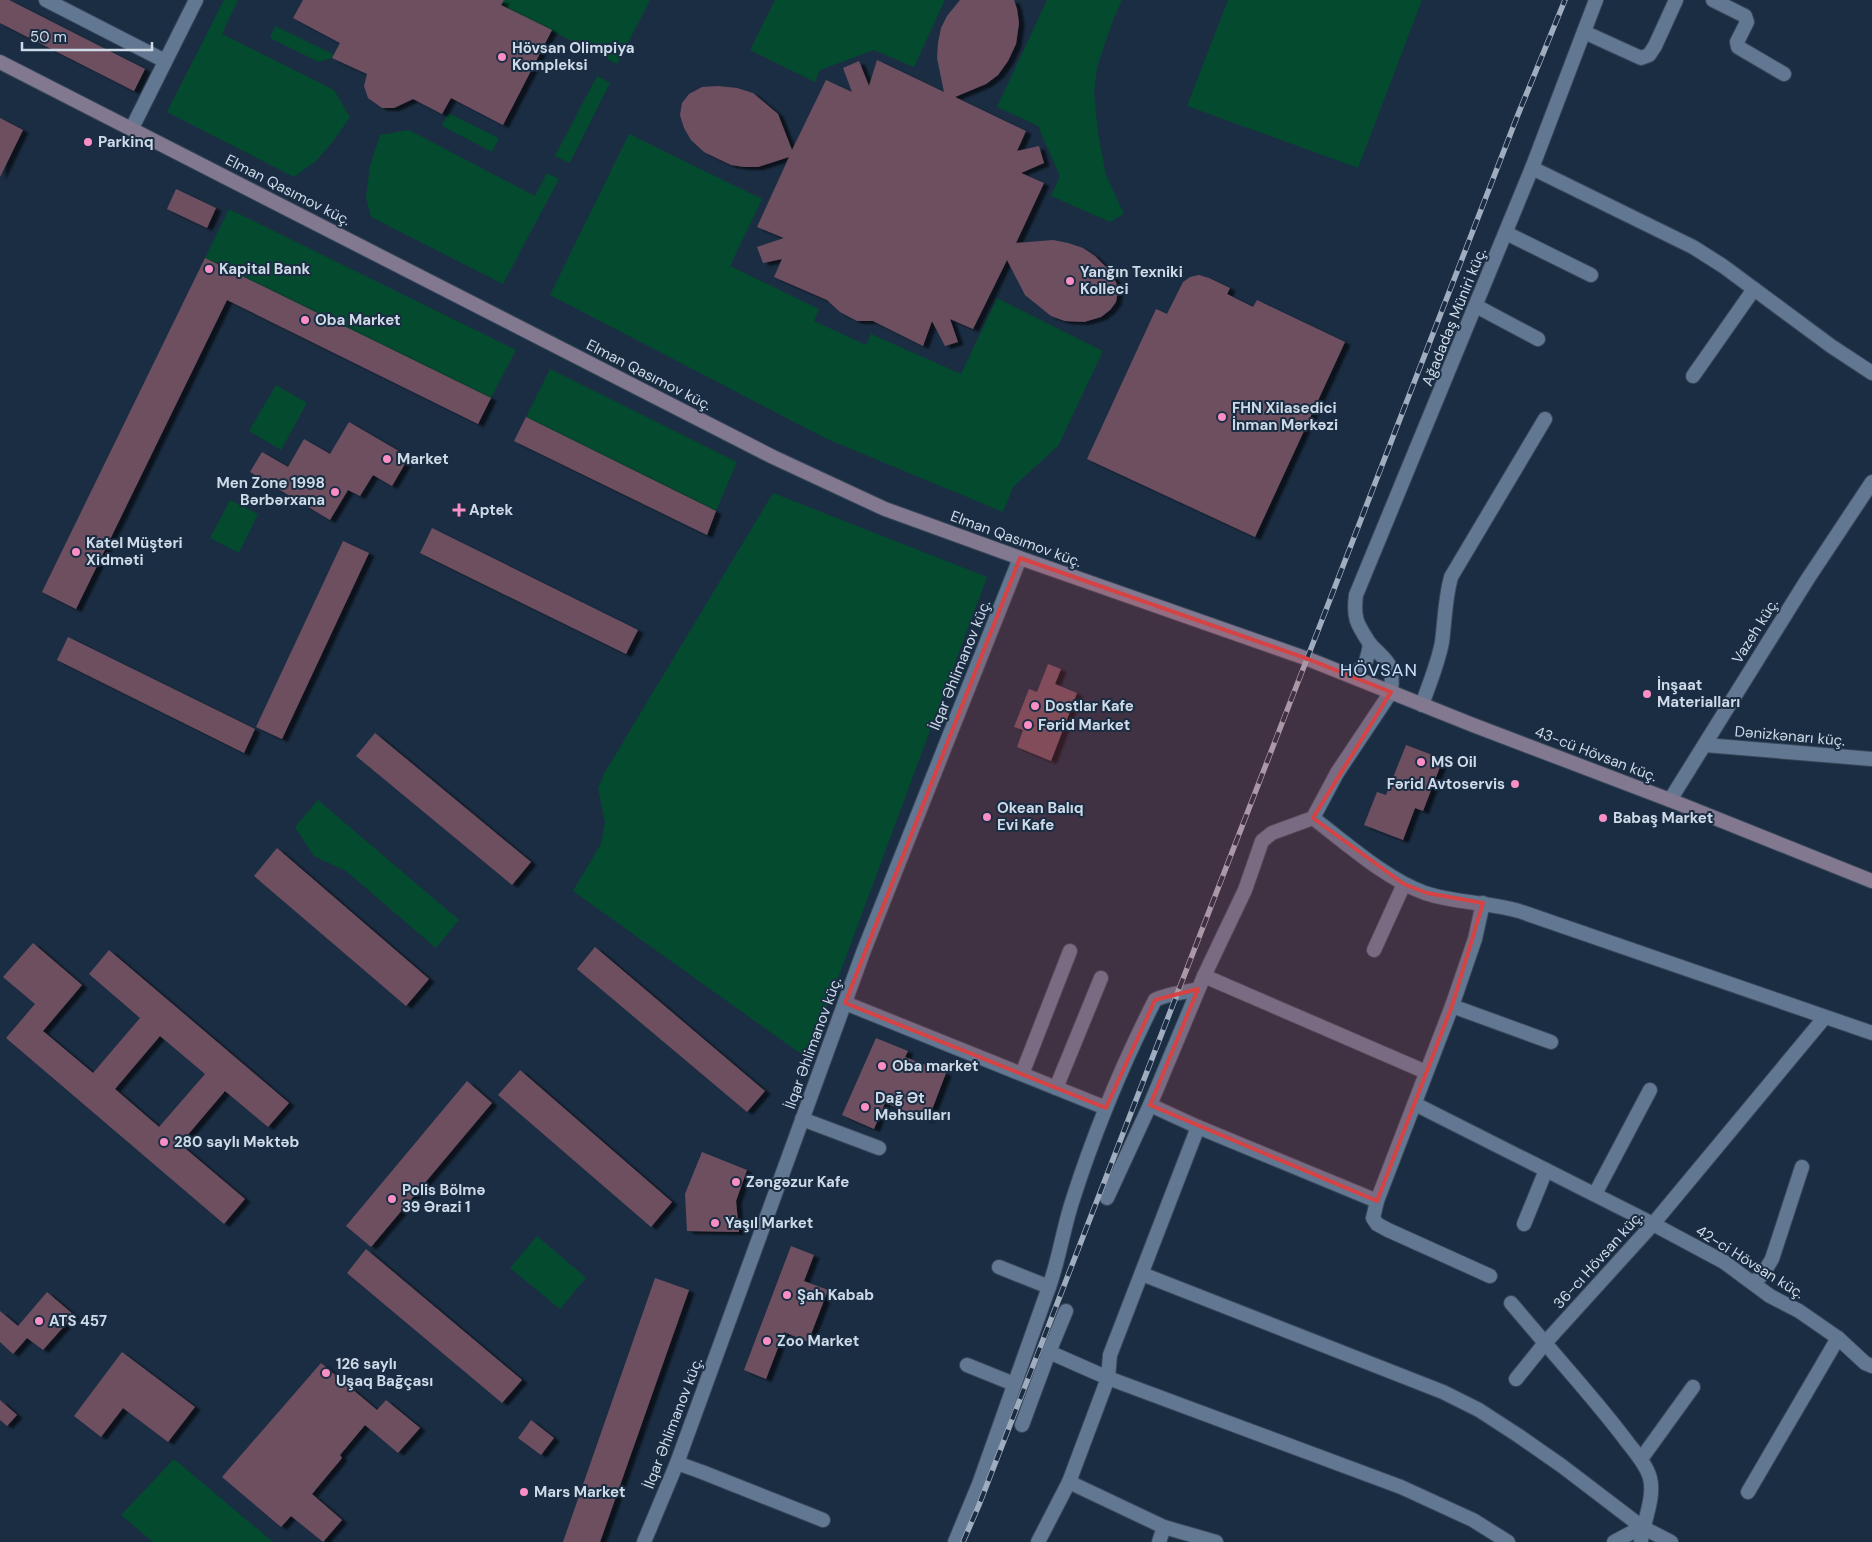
<svg xmlns="http://www.w3.org/2000/svg" width="1872" height="1542" font-family="'DM Sans',sans-serif">
  <style>
    .green { fill: #044a2f }
    .building { fill: #6d4f61; fill-rule: evenodd; filter: url(#shadow) }
    .lines { fill: none; stroke-linecap: round; stroke-linejoin: round }
    .minor-casing { stroke: #39485b; stroke-width: 16 }
    .tertiary-casing { stroke: #39485b; stroke-width: 16 }
    .secondary-casing { stroke: #39485b; stroke-width: 16 }
    .minor { stroke: #627791; stroke-width: 14 }
    .tertiary { stroke: #627791; stroke-width: 14 }
    .secondary { stroke: #827890; stroke-width: 14 }
    .rail-casing { stroke: #a0adbe; stroke-width: 5.5 }
    .rail { stroke: #1b2d43; stroke-width: 4; stroke-dasharray: 11; stroke-linecap: butt }
    .marked { fill: #d54345; fill-opacity: 0.2; stroke: #d54345; stroke-width: 4; stroke-linejoin: round }
    .poi-dot { fill: #fb8fc5; stroke: #1b2d43; stroke-width: 2 }
    .labels { text-anchor: middle; stroke-width: 4; stroke-linejoin: round; paint-order: stroke }
    .poi-label { font-size: 15px; font-weight: bold; fill: #cedae8; stroke: #1b2d43; text-anchor: start }
    .street-label { font-size: 15px; fill: #cedae8; stroke: #1b2d43 }
    .quarter-label { font-size: 18px; letter-spacing: 1px; fill: #c8e0fd; stroke: #1b2d43 }
  </style>
  <defs>
    <filter id="shadow"><feDropShadow dx="5.5" dy="3" stdDeviation="1" flood-color="#0009"/></filter>
  </defs>
  <rect width="100%" height="100%" fill="#1b2d43"/>
  <g class="green">
    <path d="M 224,0 L 238,0 L 222,34 L 334,90 L 350,117 L 334,140 L 317,160 L 294,177 L 167,112 Z"/>
    <path d="M 504,0 L 650,0 L 617,64 L 501,5 Z"/>
    <path d="M 775,0 L 945,0 L 914,67 L 874,50 L 820,70 L 815,82 L 750,50 Z"/>
    <path d="M 1047,0 L 1122,0 L 1113,20 L 1097,67 L 1094,93 L 1098,133 L 1106,175 L 1124,214 L 1110,222 L 1051,196 L 1060,176 L 1038,126 L 997,107 Z"/>
    <path d="M 1228,0 L 1422,0 L 1358,168 L 1187,106 Z"/>
    <path d="M 275,26 L 333,54 L 332,58 L 319,62 L 270,38 Z"/>
    <path d="M 597,76 L 610,83 L 570,163 L 555,156 Z"/>
    <path d="M 448,113 L 499,138 L 492,152 L 442,126 Z"/>
    <path d="M 409,130 L 535,196 L 547,173 L 559,179 L 503,284 L 371,217 L 366,197 L 370,166 L 380,135 Z"/>
    <path d="M 629,134 L 762,199 L 730,266 L 819,309 L 814,321 L 866,345 L 871,334 L 961,374 L 997,298 L 1103,351 L 1058,446 L 1013,487 L 1003,512 L 827,439 L 550,295 Z"/>
    <path d="M 229,209 L 516,350 L 491,398 L 205,258 Z"/>
    <path d="M 550,369 L 737,462 L 716,511 L 526,417 Z"/>
    <path d="M 276,385 L 307,403 L 281,450 L 249,431 Z"/>
    <path d="M 773,493 L 987,577 L 808,1059 L 573,891 L 601,844 L 605,822 L 598,788 L 605,772 Z"/>
    <path d="M 230,500 L 258,514 L 239,553 L 210,538 Z"/>
    <path d="M 318,800 L 459,920 L 436,948 L 346,871 L 314,856 L 295,827 Z"/>
    <path d="M 537,1236 L 586,1278 L 560,1309 L 510,1268 Z"/>
    <path d="M 174,1459 L 273,1542 L 153,1542 L 121,1515 Z"/>
  </g>
  <g class="building">
    <path d="M 0,0 L 9,0 L 145,69 L 134,91 L 0,23 Z"/>
    <path d="M 303,0 L 504,0 L 501,5 L 552,30 L 503,125 L 451,98 L 442,114 L 413,99 L 394,108 L 382,108 L 368,98 L 364,86 L 367,74 L 332,58 L 340,43 L 293,18 Z"/>
    <path d="M 960,0 L 1014,0 L 1017,9 L 1019,23 L 1016,44 L 1008,61 L 998,75 L 986,84 L 955,97 L 1026,131 L 1017,151 L 1039,146 L 1044,163 L 1021,173 L 1044,183 L 1016,243 L 1053,240 L 1068,243 L 1083,248 L 1095,256 L 1107,268 L 1116,282 L 1118,290 L 1116,302 L 1110,310 L 1101,317 L 1084,322 L 1065,321 L 1051,316 L 1025,295 L 1007,260 L 973,329 L 950,319 L 958,342 L 945,346 L 932,321 L 923,346 L 873,321 L 857,321 L 840,312 L 827,300 L 774,277 L 782,259 L 763,263 L 757,247 L 784,238 L 757,227 L 789,157 L 758,167 L 744,167 L 731,165 L 704,152 L 691,140 L 684,128 L 680,115 L 682,103 L 689,94 L 702,87 L 718,86 L 737,88 L 753,93 L 778,114 L 792,150 L 826,80 L 852,92 L 843,68 L 859,61 L 869,86 L 877,60 L 944,92 L 937,58 L 938,43 L 941,28 L 947,16 Z"/>
    <path d="M 0,118 L 23,130 L 0,177 Z"/>
    <path d="M 176,189 L 216,208 L 207,228 L 167,209 Z"/>
    <path d="M 205,258 L 491,398 L 478,424 L 227,300 L 76,609 L 42,592 Z"/>
    <path d="M 1199,275 L 1209,278 L 1230,288 L 1227,294 L 1253,307 L 1257,300 L 1345,342 L 1255,537 L 1087,459 L 1156,309 L 1167,314 L 1183,282 L 1190,277 Z"/>
    <path d="M 526,417 L 716,511 L 707,535 L 514,441 Z"/>
    <path d="M 349,422 L 409,457 L 392,486 L 373,475 L 360,496 L 348,490 L 330,520 L 250,472 L 262,452 L 288,467 L 304,439 L 330,454 Z"/>
    <path d="M 432,528 L 638,630 L 626,654 L 420,553 Z"/>
    <path d="M 343,541 L 369,553 L 282,739 L 256,727 Z"/>
    <path d="M 68,637 L 255,729 L 244,753 L 57,660 Z"/>
    <path d="M 1048,664 L 1061,669 L 1055,684 L 1077,693 L 1051,761 L 1017,747 L 1023,730 L 1014,727 L 1029,689 L 1037,692 Z"/>
    <path d="M 375,733 L 531,862 L 512,885 L 356,756 Z"/>
    <path d="M 1406,745 L 1443,759 L 1423,811 L 1415,808 L 1403,840 L 1364,825 L 1377,792 L 1386,795 Z"/>
    <path d="M 277,848 L 429,979 L 406,1006 L 254,876 Z"/>
    <path d="M 33,943 L 82,985 L 43,1031 L 93,1073 L 140,1018 L 89,974 L 109,950 L 289,1103 L 268,1127 L 225,1091 L 180,1144 L 245,1199 L 224,1224 L 6,1038 L 35,1004 L 3,977 ZM 160,1036 L 205,1074 L 159,1127 L 115,1089 Z"/>
    <path d="M 595,947 L 765,1091 L 747,1112 L 577,969 Z"/>
    <path d="M 876,1038 L 908,1051 L 905,1057 L 946,1073 L 928,1120 L 885,1103 L 874,1129 L 842,1115 Z"/>
    <path d="M 520,1070 L 672,1202 L 651,1227 L 498,1095 Z"/>
    <path d="M 467,1081 L 492,1103 L 371,1247 L 346,1226 Z"/>
    <path d="M 702,1152 L 747,1170 L 736,1201 L 739,1232 L 687,1231 L 685,1194 Z"/>
    <path d="M 791,1246 L 814,1255 L 804,1281 L 828,1290 L 808,1342 L 784,1332 L 766,1379 L 744,1370 Z"/>
    <path d="M 366,1249 L 522,1380 L 502,1403 L 347,1273 Z"/>
    <path d="M 655,1278 L 689,1290 L 600,1542 L 563,1542 Z"/>
    <path d="M 47,1292 L 74,1315 L 43,1350 L 27,1338 L 13,1354 L 0,1342 L 0,1311 L 18,1326 Z"/>
    <path d="M 122,1352 L 195,1407 L 168,1442 L 123,1408 L 101,1437 L 74,1416 Z"/>
    <path d="M 321,1363 L 377,1410 L 386,1400 L 420,1428 L 398,1453 L 365,1425 L 340,1455 L 342,1458 L 312,1494 L 342,1520 L 323,1542 L 291,1516 L 281,1527 L 222,1477 Z"/>
    <path d="M 0,1400 L 17,1415 L 7,1426 L 0,1420 Z"/>
    <path d="M 531,1420 L 554,1438 L 541,1455 L 518,1438 Z"/>
  </g>
  <g class="lines">
    <defs>
      <g id="minor">
        <path d="M 46,0 L 165,61"/>
        <path d="M 1713,0 L 1745,16 L 1747,22 L 1737,42 L 1738,47 L 1784,74"/>
        <path d="M 1584,32 L 1641,58 L 1649,55 L 1655,46 L 1676,0"/>
        <path d="M 132,128 L 196,0"/>
        <path d="M 1532,168 L 1693,247 L 1723,266 L 1831,346 L 1872,373"/>
        <path d="M 1506,233 L 1591,275"/>
        <path d="M 1476,306 L 1538,339"/>
        <path d="M 1693,376 L 1754,289"/>
        <path d="M 1422,705 C 1429,684 1438,664 1442,642 C 1445,619 1445,599 1451,577 L 1545,419"/>
        <path d="M 1705,745 L 1872,759"/>
        <path d="M 1670,800 L 1807,580 L 1872,482"/>
        <path d="M 1313,818 C 1346,843 1386,879 1425,893 C 1455,903 1488,902 1519,911 L 1872,1033"/>
        <path d="M 1483,903 L 1475,939 L 1452,1006 L 1377,1201 L 1373,1218 L 1377,1224 L 1388,1230 L 1490,1276"/>
        <path d="M 1374,950 L 1404,884"/>
        <path d="M 1204,976 L 1426,1072"/>
        <path d="M 845,1003 L 1106,1108"/>
        <path d="M 1452,1006 L 1551,1042"/>
        <path d="M 1022,1074 L 1070,951"/>
        <path d="M 1056,1088 L 1101,978"/>
        <path d="M 1415,1104 L 1653,1224 L 1724,1262 L 1770,1296 L 1799,1311 L 1838,1338 L 1865,1363 L 1872,1366"/>
        <path d="M 1150,1105 L 1198,1127 L 1377,1201"/>
        <path d="M 802,1119 L 879,1148"/>
        <path d="M 1595,1194 L 1650,1090"/>
        <path d="M 1107,1198 L 1150,1105 L 1204,976 L 1245,890 L 1262,841 L 1272,833 L 1313,818 L 1337,773 L 1391,692"/>
        <path d="M 1524,1224 L 1546,1170"/>
        <path d="M 999,1267 L 1049,1287"/>
        <path d="M 1142,1274 L 1443,1392 L 1479,1410 L 1519,1436 L 1562,1466 L 1642,1527 L 1671,1542"/>
        <path d="M 1753,1283 L 1763,1274 L 1772,1259 L 1802,1167"/>
        <path d="M 1511,1303 L 1545,1343 L 1516,1379"/>
        <path d="M 1049,1352 L 1108,1378 L 1401,1487 L 1473,1520 L 1508,1542"/>
        <path d="M 967,1365 L 1014,1384"/>
        <path d="M 1022,1425 L 1049,1352 L 1066,1311"/>
        <path d="M 1641,1459 L 1693,1387"/>
        <path d="M 677,1463 L 702,1472 L 823,1520"/>
        <path d="M 1069,1482 L 1164,1527 L 1216,1542"/>
        <path d="M 1748,1492 L 1838,1338"/>
        <path d="M 955,1542 L 979,1484 L 1049,1287 C 1059,1259 1063,1230 1072,1202 C 1094,1133 1122,1065 1155,1000 C 1168,993 1184,993 1198,989"/>
        <path d="M 1038,1542 L 1069,1482 L 1108,1378 L 1110,1355 L 1198,1127"/>
        <path d="M 1159,1542 L 1164,1527"/>
        <path d="M 1614,1542 L 1642,1527"/>
        <path d="M 1641,1542 C 1643,1522 1655,1498 1650,1478 C 1647,1466 1636,1453 1628,1443 C 1602,1408 1573,1376 1545,1343 L 1653,1224 L 1825,1017"/>
      </g>
      <g id="tertiary">
        <path d="M 1370,644 C 1357,624 1353,619 1356,595 L 1532,168 L 1596,0"/>
        <path d="M 1352,676 C 1366,665 1367,662 1370,644 C 1389,664 1394,663 1391,692"/>
        <path d="M 644,1542 L 677,1463 L 864,950 L 1020,558"/>
      </g>
      <path id="secondary" d="M 0,62 L 773,457 L 885,509 L 1020,558 L 1308,659 L 1473,725 L 1670,800 L 1872,881"/>
    </defs>
    <use href="#minor" class="minor-casing"/>
    <use href="#tertiary" class="tertiary-casing"/>
    <use href="#secondary" class="secondary-casing"/>
    <use href="#minor" class="minor"/>
    <use href="#tertiary" class="tertiary"/>
    <use href="#secondary" class="secondary"/>
    <defs>
      <path id="rail" d="M 963,1542 L 979,1505 L 1517,117 L 1565,0"/>
    </defs>
    <use href="#rail" class="rail-casing"/>
    <use href="#rail" class="rail"/>
  </g>
  <path class="marked" d="M 1020,558 L 1308,659 L 1391,692 L 1313,818 L 1404,884 L 1427,893 L 1483,903 L 1452,1006 L 1377,1201 L 1150,1105 L 1198,989 L 1155,1000 L 1106,1108 L 845,1003 Z"/>
  <g class="poi-dot">
    <circle cx="502" cy="57" r="5"/>
    <circle cx="88" cy="142" r="5"/>
    <circle cx="209" cy="269" r="5"/>
    <circle cx="1070" cy="281" r="5"/>
    <circle cx="305" cy="320" r="5"/>
    <circle cx="1222" cy="417" r="5"/>
    <circle cx="387" cy="459" r="5"/>
    <circle cx="335" cy="492" r="5"/>
    <path d="M456.5 502.5h5v5h5v5h-5v5h-5v-5h-5v-5h5z"/>
    <circle cx="76" cy="552" r="5"/>
    <circle cx="1647" cy="694" r="5"/>
    <circle cx="1035" cy="706" r="5"/>
    <circle cx="1028" cy="725" r="5"/>
    <circle cx="1421" cy="762" r="5"/>
    <circle cx="1515" cy="784" r="5"/>
    <circle cx="987" cy="817" r="5"/>
    <circle cx="1603" cy="818" r="5"/>
    <circle cx="882" cy="1066" r="5"/>
    <circle cx="865" cy="1107" r="5"/>
    <circle cx="164" cy="1142" r="5"/>
    <circle cx="736" cy="1182" r="5"/>
    <circle cx="392" cy="1199" r="5"/>
    <circle cx="715" cy="1223" r="5"/>
    <circle cx="787" cy="1295" r="5"/>
    <circle cx="39" cy="1321" r="5"/>
    <circle cx="767" cy="1341" r="5"/>
    <circle cx="326" cy="1373" r="5"/>
    <circle cx="524" cy="1492" r="5"/>
  </g>
  <g class="labels">
    <g class="poi-label">
      <text x="512" y="53">Hövsan Olimpiya<tspan x="512" dy="17">Kompleksi</tspan></text>
      <text x="98" y="147">Parkinq</text>
      <text x="219" y="274">Kapital Bank</text>
      <text x="1080" y="277">Yanğın Texniki<tspan x="1080" dy="17">Kolleci</tspan></text>
      <text x="315" y="325">Oba Market</text>
      <text x="1232" y="413">FHN Xilasedici<tspan x="1232" dy="17">İnman Mərkəzi</tspan></text>
      <text x="397" y="464">Market</text>
      <text x="325" y="488" text-anchor="end">Men Zone 1998<tspan x="325" dy="17">Bərbərxana</tspan></text>
      <text x="469" y="515">Aptek</text>
      <text x="86" y="548">Katel Müştəri<tspan x="86" dy="17">Xidməti</tspan></text>
      <text x="1657" y="690">İnşaat<tspan x="1657" dy="17">Materialları</tspan></text>
      <text x="1045" y="711">Dostlar Kafe</text>
      <text x="1038" y="730">Fərid Market</text>
      <text x="1431" y="767">MS Oil</text>
      <text x="1505" y="789" text-anchor="end">Fərid Avtoservis</text>
      <text x="997" y="813">Okean Balıq<tspan x="997" dy="17">Evi Kafe</tspan></text>
      <text x="1613" y="823">Babaş Market</text>
      <text x="892" y="1071">Oba market</text>
      <text x="875" y="1103">Dağ Ət<tspan x="875" dy="17">Məhsulları</tspan></text>
      <text x="174" y="1147">280 saylı Məktəb</text>
      <text x="746" y="1187">Zəngəzur Kafe</text>
      <text x="402" y="1195">Polis Bölmə<tspan x="402" dy="17">39 Ərazi 1</tspan></text>
      <text x="725" y="1228">Yaşıl Market</text>
      <text x="797" y="1300">Şah Kabab</text>
      <text x="49" y="1326">ATS 457</text>
      <text x="777" y="1346">Zoo Market</text>
      <text x="336" y="1369">126 saylı<tspan x="336" dy="17">Uşaq Bağçası</tspan></text>
      <text x="534" y="1497">Mars Market</text>
    </g>
    <g class="street-label">
      <text transform="translate(288 190) rotate(27)" y="5">Elman Qasımov küç.</text>
      <text transform="translate(1454 317) rotate(-68)" y="5">Ağadadaş Müniri küç.</text>
      <text transform="translate(649 375) rotate(27)" y="5">Elman Qasımov küç.</text>
      <text transform="translate(1016 539) rotate(20)" y="5">Elman Qasımov küç.</text>
      <text transform="translate(1755 631) rotate(-58)" y="5">Vazeh küç.</text>
      <text transform="translate(960 665) rotate(-68)" y="5">İlqar Əhlimanov küç.</text>
      <text transform="translate(1790 736) rotate(5)" y="5">Dənizkənarı küç.</text>
      <text transform="translate(1596 754) rotate(21)" y="5">43-cü Hövsan küç.</text>
      <text transform="translate(813 1043) rotate(-70)" y="5">İlqar Əhlimanov küç.</text>
      <text transform="translate(1598 1260) rotate(-48)" y="5">36-cı Hövsan küç.</text>
      <text transform="translate(1750 1262) rotate(32)" y="5">42-ci Hövsan küç.</text>
      <text transform="translate(673 1423) rotate(-69)" y="5">İlqar Əhlimanov küç.</text>
    </g>
    <g class="quarter-label">
      <text x="1379" y="676">HÖVSAN</text>
    </g>
  </g>
  <path d="M22 42v8h130v-8" fill="none" stroke="#cedae8" stroke-width="2.5"/>
  <text x="30" y="42" font-size="15" fill="#cedae8" stroke="#1b2d43" stroke-width="4" paint-order="stroke">50 m</text>
</svg>
